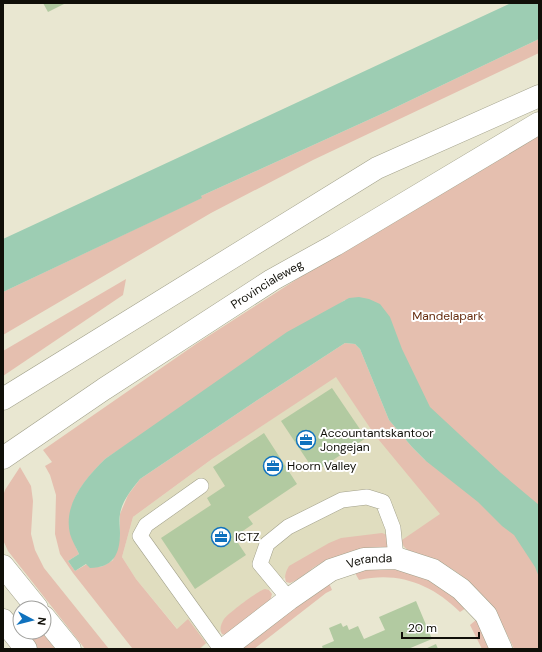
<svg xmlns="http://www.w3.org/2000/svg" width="542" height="652" font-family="'DM Sans',sans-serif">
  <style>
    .built { fill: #e0ddbf }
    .green { fill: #e5bfaf; fill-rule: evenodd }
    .water { fill: #9dcdb3 }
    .building { fill: #b2caa1 }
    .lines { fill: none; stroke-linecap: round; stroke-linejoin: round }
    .service-casing { stroke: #a2a18b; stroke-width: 16 }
    .minor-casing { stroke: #a2a18b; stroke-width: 23 }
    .tertiary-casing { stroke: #a2a18b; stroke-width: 23 }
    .secondary-casing { stroke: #a2a18b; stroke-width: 23 }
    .service { stroke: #fff; stroke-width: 15 }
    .minor { stroke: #fff; stroke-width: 22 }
    .tertiary { stroke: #fff; stroke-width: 22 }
    .secondary { stroke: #fff; stroke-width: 22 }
    .labels { text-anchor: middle; stroke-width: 4; stroke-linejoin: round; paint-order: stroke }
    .street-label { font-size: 12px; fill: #100f08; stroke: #fff }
    .park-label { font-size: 12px; fill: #672e11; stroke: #fff }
    .poi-label { font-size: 12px; fill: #100f08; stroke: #fff; text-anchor: start }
  </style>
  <rect width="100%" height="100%" fill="#e9e7d1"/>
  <path class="built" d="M 336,376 L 374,434 L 468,495 L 408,550 L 402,546 L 339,543 L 280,581 L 200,649 L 194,649 L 136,579 L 122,557 L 133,517 L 212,459 Z"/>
  <g class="green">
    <path d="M 539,39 L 539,53 L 313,160 L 211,213 L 3,335 L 3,292 L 201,198 L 201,196 L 388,111 Z"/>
    <path d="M 539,134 L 539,649 L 514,649 C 498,612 475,578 437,561 C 428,556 418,554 408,550 C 404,547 402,545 402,540 L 440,514 L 374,434 L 336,377 L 212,459 L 133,517 L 122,557 L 136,579 L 177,629 L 188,619 L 206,643 L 199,649 L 132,648 L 73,573 L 60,554 L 55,534 L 56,495 L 50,475 L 45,466 L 52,462 L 43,450 L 196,344 L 319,265 ZM 345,300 L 426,461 L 412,447 L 389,420 L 360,349 L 355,344 L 345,343 L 253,403 L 140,479 L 128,495 L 120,514 L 120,536 L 113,560 C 101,568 100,569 87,564 L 75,571 L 68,561 L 79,554 C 59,512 75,490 105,459 Z"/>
    <path d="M 126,279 L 123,295 L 3,376 L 3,351 Z"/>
    <path d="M 20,467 L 31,486 L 33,501 L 31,534 L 35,550 L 44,568 L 109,649 L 85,649 L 8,551 L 3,540 L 3,496 L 5,490 Z"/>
    <path d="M 382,533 L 387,535 L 388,546 L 386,549 C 364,552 341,554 321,563 C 310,569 301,579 290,583 L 286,582 C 284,576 286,571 289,566 L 329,543 L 341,538 Z"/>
    <path d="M 375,568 L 390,568 L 410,572 L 444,586 L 466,608 L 460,612 C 432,584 398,571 359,580 L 355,573 L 357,571 Z"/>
    <path d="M 329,583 L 332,590 L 326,593 L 254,649 L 239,649 L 318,588 Z"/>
    <path d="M 265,589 L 269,590 L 272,594 L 270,601 L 225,635 L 222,634 C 219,629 221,624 224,619 C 227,614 259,590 265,589 Z"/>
    <path d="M 476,620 L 478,620 L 492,649 L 482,649 L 470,625 Z"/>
    <path d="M 24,632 L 42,632 L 55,649 L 37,649 Z"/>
  </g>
  <g class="water">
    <path d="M 511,3 L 539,3 L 539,39 L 388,111 L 201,196 L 202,198 L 3,292 L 3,239 Z"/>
    <path d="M 359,297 L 369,299 L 380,304 L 390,317 L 402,349 L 430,407 L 501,473 L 539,505 L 539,577 L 535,567 L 514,535 L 502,526 L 478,502 L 426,461 L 412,447 L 389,420 L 360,349 L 355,344 L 345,343 L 253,403 L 140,479 C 132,489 122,501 120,514 C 119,520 120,527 120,533 C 120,554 113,568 90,568 L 86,564 L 75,571 L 68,561 L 79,554 C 76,547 72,541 70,534 C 63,504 85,479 105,459 L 287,332 L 349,298 Z"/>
  </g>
  <g class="building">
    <path d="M 43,3 L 66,3 L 48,12 Z"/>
    <path d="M 332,388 L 366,438 L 315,472 L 281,421 Z"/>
    <path d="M 264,433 L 297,484 L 248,517 L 253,524 L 234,537 L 246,555 L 195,589 L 161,538 L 211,505 L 207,498 L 225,486 L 213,467 Z"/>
    <path d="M 416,601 L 432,639 L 408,649 L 323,649 L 322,646 L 334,641 L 329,628 L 341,623 L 343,627 L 347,625 L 349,630 L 358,626 L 364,639 L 385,630 L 379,617 Z"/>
    <path d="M 436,644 L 438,649 L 425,649 Z"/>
  </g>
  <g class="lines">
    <defs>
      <g id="service">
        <path d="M 201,486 L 146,525 L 140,536 L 221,649"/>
        <path d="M 289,599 L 260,564 L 267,544 L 288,527 L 342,500 L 367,497 L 383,502 L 393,528 L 396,558"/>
      </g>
      <g id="minor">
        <path id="s1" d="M 224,649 L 289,599 L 331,570 L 364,559 L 396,558 L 433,570 L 461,589 L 486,615 L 501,649"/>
      </g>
      <g id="tertiary">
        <path d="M 3,566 L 37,608"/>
        <path d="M 44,617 L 70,649"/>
        <path d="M 3,620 L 26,649"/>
      </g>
      <g id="secondary">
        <path d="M 3,399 L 377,168 L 539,96"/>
        <path id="s2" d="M 3,458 L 104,389 L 272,280 L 335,245 L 539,123"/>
      </g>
    </defs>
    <use href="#service" class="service-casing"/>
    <use href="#minor" class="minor-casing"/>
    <use href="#tertiary" class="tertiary-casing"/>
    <use href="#secondary" class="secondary-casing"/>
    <use href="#service" class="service"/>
    <use href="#minor" class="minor"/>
    <use href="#tertiary" class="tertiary"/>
    <use href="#secondary" class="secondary"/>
  </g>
  <defs>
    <symbol id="office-ring" viewBox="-11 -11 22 22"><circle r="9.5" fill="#fff" stroke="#1072be" stroke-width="1.5"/><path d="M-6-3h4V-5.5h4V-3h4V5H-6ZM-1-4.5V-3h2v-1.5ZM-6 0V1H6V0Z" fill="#1072be"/></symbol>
  </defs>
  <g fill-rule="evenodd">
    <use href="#office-ring" x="295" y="429" width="22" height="22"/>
    <use href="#office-ring" x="262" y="455" width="22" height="22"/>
    <use href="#office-ring" x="210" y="526" width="22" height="22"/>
  </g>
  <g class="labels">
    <g class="street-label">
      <text dy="4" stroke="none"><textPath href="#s2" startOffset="316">Provincialeweg</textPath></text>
      <text dy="4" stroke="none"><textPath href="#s1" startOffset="173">Veranda</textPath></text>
    </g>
    <g class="park-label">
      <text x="448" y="320">Mandelapark</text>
    </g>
    <g class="poi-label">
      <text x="320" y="437">Accountantskantoor<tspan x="320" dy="14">Jongejan</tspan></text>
      <text x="287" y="470">Hoorn Valley</text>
      <text x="235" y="541">ICTZ</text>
    </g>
  </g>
  <rect width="542" height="652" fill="none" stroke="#100f08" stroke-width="8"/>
  <g transform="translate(32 620) rotate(97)"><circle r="19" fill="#ffffff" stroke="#9f9f9c"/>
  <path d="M0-3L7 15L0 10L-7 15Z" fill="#1072be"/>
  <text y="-6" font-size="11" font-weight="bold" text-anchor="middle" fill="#100f08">N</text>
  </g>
  <path d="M402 632v6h77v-6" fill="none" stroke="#100f08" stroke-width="2"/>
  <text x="408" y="632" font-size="12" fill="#100f08" stroke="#ffffff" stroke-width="3" paint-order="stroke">20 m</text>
</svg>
